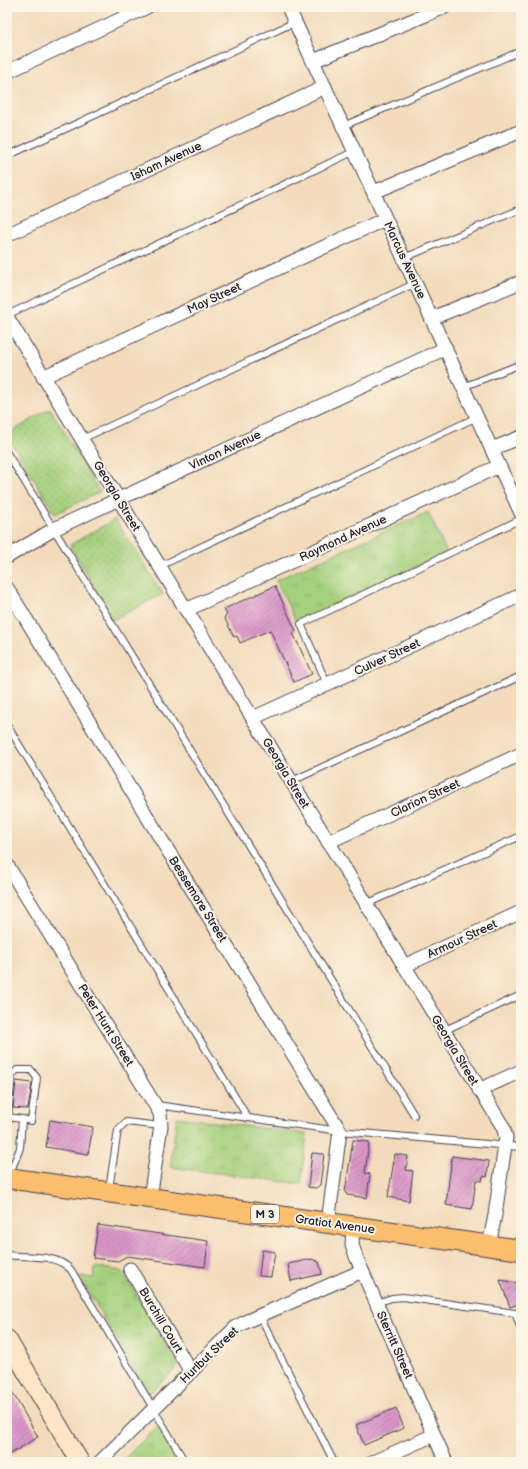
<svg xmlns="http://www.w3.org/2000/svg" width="528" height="1469" font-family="'Balsamiq Sans',sans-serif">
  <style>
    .grass { fill: url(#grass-tufts); stroke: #64795c }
    .garden { fill: url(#garden-dots); stroke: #64795c }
    .building { fill: url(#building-hatch) }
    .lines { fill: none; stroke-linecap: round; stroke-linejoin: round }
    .lane-casing { stroke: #413e4e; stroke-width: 8 }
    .street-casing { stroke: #413e4e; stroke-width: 15 }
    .secondary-casing { stroke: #413e4e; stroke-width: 20 }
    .primary-casing { stroke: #413e4e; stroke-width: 22 }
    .lane { stroke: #fff; stroke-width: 6 }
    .street { stroke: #fff; stroke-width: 13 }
    .secondary { stroke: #fde5c5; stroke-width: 18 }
    .primary { stroke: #fbbd6e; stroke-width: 20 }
    .labels { text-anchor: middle; stroke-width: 4; stroke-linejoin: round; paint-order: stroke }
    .shield { fill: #fcf5e5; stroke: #63616e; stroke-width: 1 }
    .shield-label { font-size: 11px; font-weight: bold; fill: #22223b }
    .street-label { font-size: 12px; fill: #22223b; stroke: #fcf5e5 }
  </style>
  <defs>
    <pattern id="grass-tufts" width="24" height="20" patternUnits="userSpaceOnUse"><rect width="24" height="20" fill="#a5d07d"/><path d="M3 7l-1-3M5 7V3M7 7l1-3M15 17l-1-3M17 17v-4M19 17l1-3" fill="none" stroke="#8eb26d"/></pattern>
    <pattern id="garden-dots" width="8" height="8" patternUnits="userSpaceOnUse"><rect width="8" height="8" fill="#a5d07d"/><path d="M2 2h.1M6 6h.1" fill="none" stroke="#8eb26d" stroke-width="1.8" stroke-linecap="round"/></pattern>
    <pattern id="building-hatch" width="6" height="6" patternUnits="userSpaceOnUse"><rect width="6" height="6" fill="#d995c7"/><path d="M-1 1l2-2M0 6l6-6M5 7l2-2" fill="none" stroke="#b079a3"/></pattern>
  </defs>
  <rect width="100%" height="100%" fill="#fcf5e5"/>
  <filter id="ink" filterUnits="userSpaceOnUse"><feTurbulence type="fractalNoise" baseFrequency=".025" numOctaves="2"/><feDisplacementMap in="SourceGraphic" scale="8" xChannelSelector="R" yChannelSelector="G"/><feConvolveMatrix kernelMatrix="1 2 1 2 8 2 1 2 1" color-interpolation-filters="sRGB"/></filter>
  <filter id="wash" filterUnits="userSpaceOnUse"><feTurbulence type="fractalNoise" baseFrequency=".012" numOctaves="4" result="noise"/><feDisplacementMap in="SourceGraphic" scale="16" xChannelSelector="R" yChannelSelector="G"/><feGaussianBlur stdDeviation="0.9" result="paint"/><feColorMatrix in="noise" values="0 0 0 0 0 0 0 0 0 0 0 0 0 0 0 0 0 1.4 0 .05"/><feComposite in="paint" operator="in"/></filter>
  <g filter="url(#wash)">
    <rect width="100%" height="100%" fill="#f3dbbc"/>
    <g class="grass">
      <path d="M 428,512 L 447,553 L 296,622 L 276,580 Z"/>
      <path d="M 177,1117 L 307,1134 L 301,1184 L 170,1167 Z"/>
      <path d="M 95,1267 L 122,1271 L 179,1365 L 149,1394 L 79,1276 L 94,1278 Z"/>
      <path d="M 158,1426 L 168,1439 L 182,1462 L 121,1462 Z"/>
    </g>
    <g class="garden">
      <path d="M 50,408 L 100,492 L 55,514 L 7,435 Z"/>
      <path d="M 115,519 L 163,594 L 113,620 L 70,545 Z"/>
    </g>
    <g id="blocks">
      <g class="building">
        <path d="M 275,586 L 296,631 L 293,633 L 312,674 L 294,682 L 270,630 L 240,643 L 237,636 L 234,637 L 224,617 L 227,615 L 224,609 Z"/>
        <path d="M 16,1081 L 32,1083 L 28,1109 L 13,1108 Z"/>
        <path d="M 50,1120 L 93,1127 L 88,1154 L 46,1147 Z"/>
        <path d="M 353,1140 L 369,1142 L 365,1173 L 370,1174 L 367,1198 L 347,1195 L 345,1192 Z"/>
        <path d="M 312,1153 L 324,1154 L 320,1185 L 316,1188 L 308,1187 Z"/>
        <path d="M 395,1154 L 408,1156 L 406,1170 L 413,1171 L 409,1201 L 388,1197 Z"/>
        <path d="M 452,1156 L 489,1161 L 487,1177 L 483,1176 L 482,1181 L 476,1180 L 472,1209 L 446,1205 Z"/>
        <path d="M 98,1225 L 208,1241 L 205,1267 L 127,1256 L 118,1261 L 93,1258 Z"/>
        <path d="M 262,1250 L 275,1252 L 271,1277 L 259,1276 Z"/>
        <path d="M 312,1259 L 319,1262 L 322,1274 L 291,1281 L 288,1264 Z"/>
        <path d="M 500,1280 L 519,1283 L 521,1303 L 510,1307 Z"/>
        <path d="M 7,1383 L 38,1437 L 7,1456 Z"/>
        <path d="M 396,1408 L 404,1428 L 364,1445 L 356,1425 Z"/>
      </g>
    </g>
  </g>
  <g filter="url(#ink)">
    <use href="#blocks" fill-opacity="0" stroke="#413e4e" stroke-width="1"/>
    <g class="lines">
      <defs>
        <g id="lane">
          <path d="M 343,126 L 521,51"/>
          <path d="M 7,156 L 295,22"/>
          <path d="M 404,258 L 521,209"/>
          <path d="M 7,315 L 355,151"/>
          <path d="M 463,387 L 521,364"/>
          <path d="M 82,439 L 416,283"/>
          <path d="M 7,453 L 414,1115"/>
          <path d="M 160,566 L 477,417"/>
          <path d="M 327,684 L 301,624 L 521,519"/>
          <path d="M 7,725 L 248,1118"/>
          <path d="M 292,781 L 521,676"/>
          <path d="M 366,904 L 521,836"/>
          <path d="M 443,1031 L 521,995"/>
          <path d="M 157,1105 L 340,1131 L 521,1147"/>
          <path d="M 9,1176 L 20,1148 L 22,1119 L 31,1121 L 37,1078 L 31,1070 L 17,1070 L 12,1075 L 8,1117 L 22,1119"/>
          <path d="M 109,1189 L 118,1130 L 126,1122 L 161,1126"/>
          <path d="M 7,1255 C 28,1258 56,1253 71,1270 L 185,1462"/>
          <path d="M 376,1303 L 392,1298 L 403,1297 L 515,1313 L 521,1329"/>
          <path d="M 260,1316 L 334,1462"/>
        </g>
        <g id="street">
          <path d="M 288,7 L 521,513"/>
          <path d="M 313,61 L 445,7"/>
          <path d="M 7,72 L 147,7"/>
          <path d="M 374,192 L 521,131"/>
          <path d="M 7,235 L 325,87"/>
          <path d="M 7,317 L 503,1127 L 506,1137 L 505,1145 L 495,1215 L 489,1245"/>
          <path d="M 432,318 L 521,282"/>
          <path d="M 43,377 L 385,219"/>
          <path d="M 492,449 L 521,437"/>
          <path d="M 7,557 L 54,529 L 446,348"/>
          <path d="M 7,588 L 340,1131 L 328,1223"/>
          <path d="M 186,610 L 499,466"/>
          <path d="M 253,718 L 521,595"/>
          <path d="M 328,842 L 521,754"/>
          <path d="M 7,865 L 160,1113 L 161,1126 L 150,1198"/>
          <path d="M 404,966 L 521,912"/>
          <path d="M 479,1090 L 521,1071"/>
          <path d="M 353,1226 L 352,1245 L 357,1259 L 446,1462"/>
          <path d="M 130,1269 L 191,1372"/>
          <path d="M 100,1462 L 236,1327 L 245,1322 L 362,1271"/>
          <path d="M 373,1462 L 434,1435"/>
        </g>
        <path id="secondary" d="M 7,1339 L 80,1462"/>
        <path id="primary" d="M 7,1178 L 521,1250"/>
      </defs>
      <use href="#lane" class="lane-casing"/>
      <use href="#street" class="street-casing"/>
      <use href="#secondary" class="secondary-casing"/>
      <use href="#primary" class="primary-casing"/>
      <use href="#lane" class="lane"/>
      <use href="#street" class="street"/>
      <use href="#secondary" class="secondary"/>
      <use href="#primary" class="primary"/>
    </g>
  </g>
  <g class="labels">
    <rect class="shield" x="251" y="1205" width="28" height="18" rx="3"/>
    <g class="shield-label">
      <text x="265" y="1218">M 3</text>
    </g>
    <g class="street-label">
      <text transform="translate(166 161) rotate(-25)" y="4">Isham Avenue</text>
      <text transform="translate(405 260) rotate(65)" y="4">Marcus Avenue</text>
      <text transform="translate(214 298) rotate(-25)" y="4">May Street</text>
      <text transform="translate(225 450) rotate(-25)" y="4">Vinton Avenue</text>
      <text transform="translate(117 496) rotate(59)" y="4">Georgia Street</text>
      <text transform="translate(343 538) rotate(-25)" y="4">Raymond Avenue</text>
      <text transform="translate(387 657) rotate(-25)" y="4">Culver Street</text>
      <text transform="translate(286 773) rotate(59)" y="4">Georgia Street</text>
      <text transform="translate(425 798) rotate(-25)" y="4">Clarion Street</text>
      <text transform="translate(198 899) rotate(58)" y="4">Bessemore Street</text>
      <text transform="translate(462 939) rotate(-25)" y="4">Armour Street</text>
      <text transform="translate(106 1025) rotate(58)" y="4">Peter Hunt Street</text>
      <text transform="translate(455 1050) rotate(59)" y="4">Georgia Street</text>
      <text transform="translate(335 1224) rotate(8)" y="4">Gratiot Avenue</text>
      <text transform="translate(161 1320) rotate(59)" y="4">Burchill Court</text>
      <text transform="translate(395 1345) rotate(66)" y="4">Sterritt Street</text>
      <text transform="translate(209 1355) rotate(-44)" y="4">Hurlbut Street</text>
    </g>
  </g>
  <rect width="528" height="1469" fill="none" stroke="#fcf5e5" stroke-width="24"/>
</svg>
